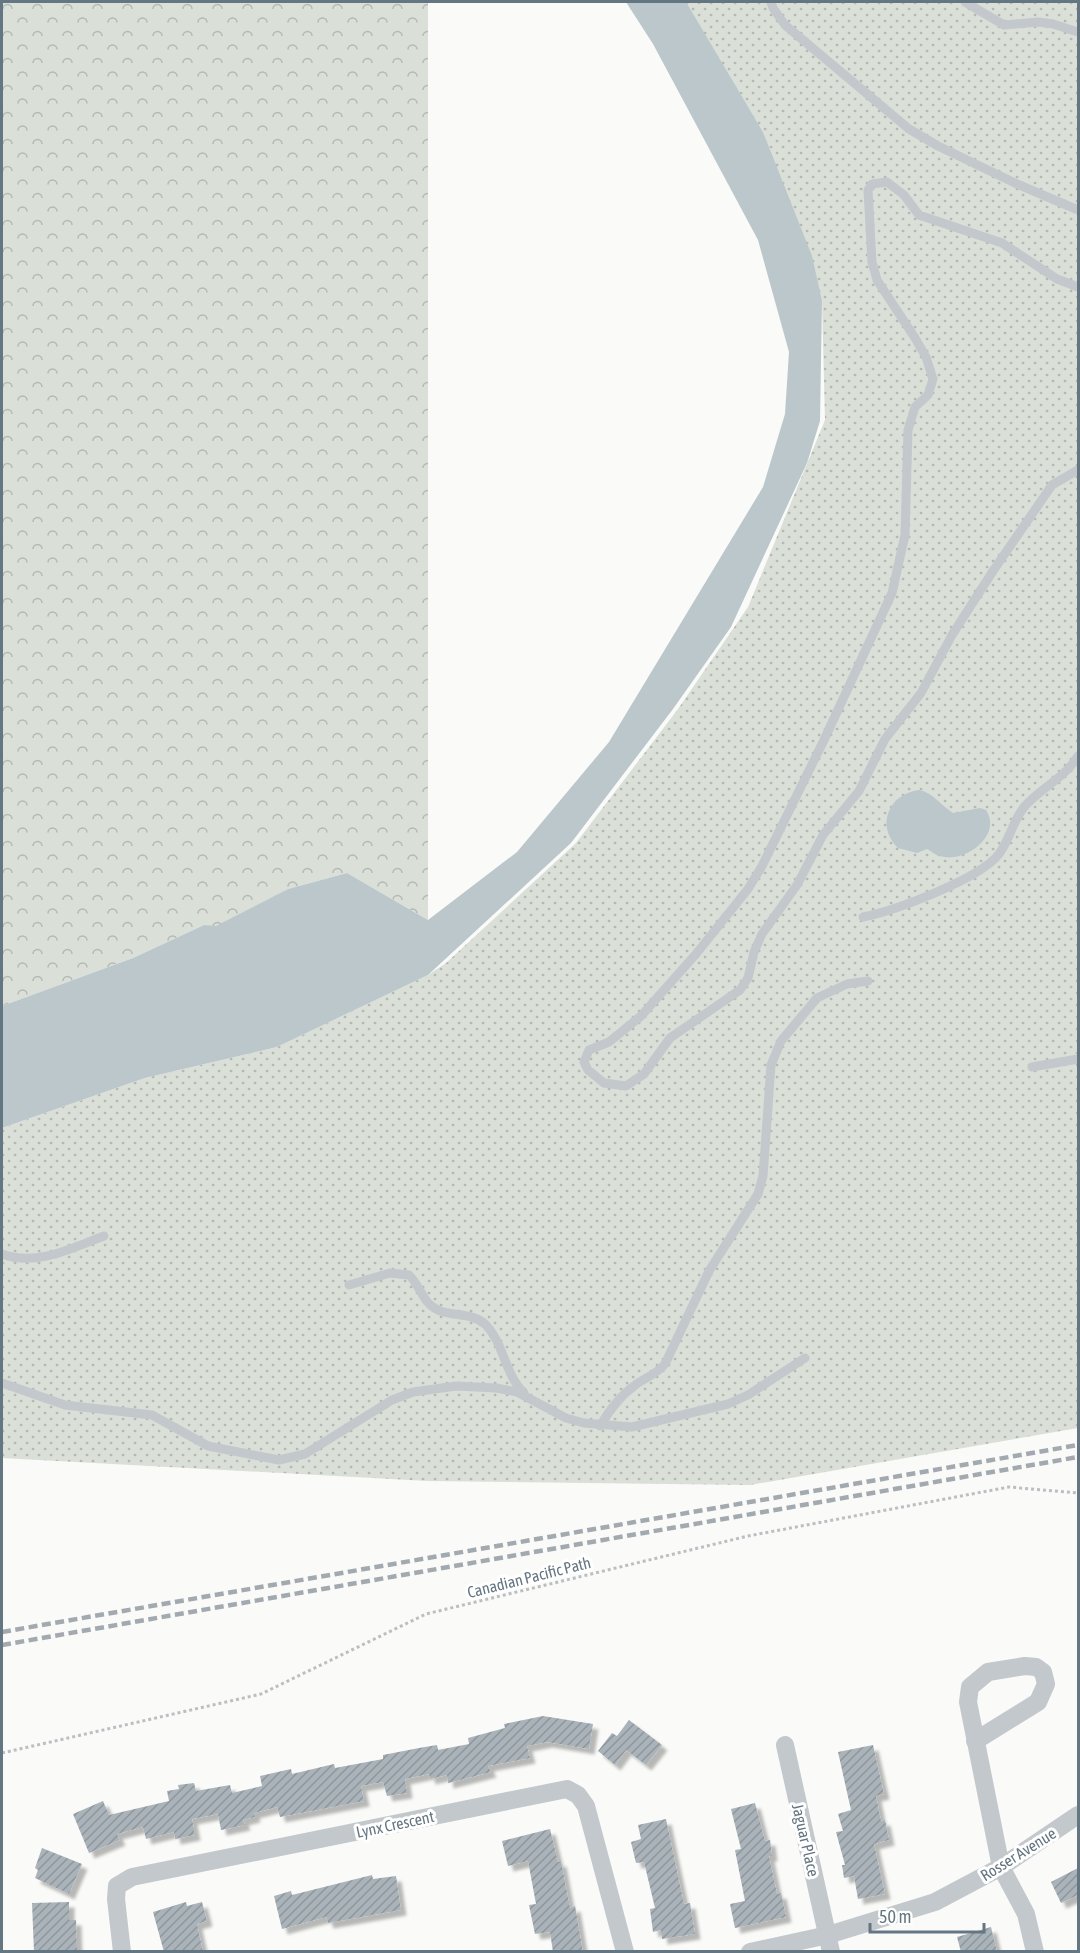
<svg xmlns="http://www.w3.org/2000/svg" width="1080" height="1953" font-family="'Asap Condensed',sans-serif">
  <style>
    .grass { fill: url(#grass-dots) }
    .forest { fill: url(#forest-crowns) }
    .water { fill: #bbc7cb }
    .building { fill: url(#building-hatch); filter: url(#shadow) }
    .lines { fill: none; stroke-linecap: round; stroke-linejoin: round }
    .path { stroke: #bbbfc2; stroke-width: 3; stroke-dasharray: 3 3; stroke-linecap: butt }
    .lane { stroke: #c3c8cc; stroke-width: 9 }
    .street { stroke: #c3c8cc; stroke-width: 18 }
    .rail { stroke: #a2aab0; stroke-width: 4.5; stroke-dasharray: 9 4.5; stroke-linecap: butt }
    .labels { text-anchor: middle; stroke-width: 6; stroke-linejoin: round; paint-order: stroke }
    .street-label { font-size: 16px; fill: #657683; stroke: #fff }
  </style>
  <defs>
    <pattern id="grass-dots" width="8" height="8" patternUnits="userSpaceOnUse" patternTransform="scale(1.5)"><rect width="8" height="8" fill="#dadfd7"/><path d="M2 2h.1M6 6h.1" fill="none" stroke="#b4b9b4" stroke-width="1.8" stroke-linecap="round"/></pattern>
    <pattern id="forest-crowns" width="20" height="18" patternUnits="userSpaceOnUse" patternTransform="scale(1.5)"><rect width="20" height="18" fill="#dadfd7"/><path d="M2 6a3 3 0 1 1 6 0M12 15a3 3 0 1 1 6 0" fill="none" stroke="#b4b9b4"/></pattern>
    <pattern id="building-hatch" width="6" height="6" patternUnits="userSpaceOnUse" patternTransform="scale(1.5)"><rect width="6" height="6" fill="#aab3b9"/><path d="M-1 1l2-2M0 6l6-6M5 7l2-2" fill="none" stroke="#8e969c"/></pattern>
    <filter id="shadow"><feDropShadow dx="5.5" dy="5.5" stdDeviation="1.5" flood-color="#0004"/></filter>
  </defs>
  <rect width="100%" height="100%" fill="#fafaf8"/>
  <path class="grass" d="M 685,2 L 1078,2 L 1078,1428 L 750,1485 L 428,1481 L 2,1458 L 2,1128 L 145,1078 L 277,1047 L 428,975 L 446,963 L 576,843 L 678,709 L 748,607 L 825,420 L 822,301 L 763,132 Z"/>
  <path class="forest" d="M 2,2 L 428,2 L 428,920 L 347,873 L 288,889 L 216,927 L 204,925 L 133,958 L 2,1006 Z"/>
  <g class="water">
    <path d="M 626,2 L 686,2 L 763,132 L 812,256 L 822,301 L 820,421 L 807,463 L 731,627 L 673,709 L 571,843 L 428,975 L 277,1047 L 145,1078 L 2,1128 L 2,1006 L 133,958 L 204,925 L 216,926 L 288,889 L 347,873 L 428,920 L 517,852 L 609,742 L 763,487 L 785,414 L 789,352 L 758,240 L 653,44 Z"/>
    <path d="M 919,790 C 934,793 940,805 953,813 L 980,808 L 986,810 C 1003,836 964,864 940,856 C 935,855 931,851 927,849 L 917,853 L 898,848 C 875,825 889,794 919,790 Z"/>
  </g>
  <g class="building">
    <path d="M 543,1716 L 593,1724 L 589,1749 L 547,1742 L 527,1746 L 530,1758 L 488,1766 L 491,1772 L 468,1778 L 448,1783 L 447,1775 L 430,1779 L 429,1774 L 405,1779 L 407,1793 L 387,1796 L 383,1782 L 361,1786 L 364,1801 L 280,1817 L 277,1807 L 254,1813 L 255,1817 L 243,1820 L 245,1825 L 221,1830 L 218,1814 L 192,1819 L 195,1835 L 175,1839 L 174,1832 L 146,1839 L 143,1827 L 117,1834 L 120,1840 L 89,1853 L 73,1814 L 103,1801 L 109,1815 L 169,1801 L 167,1791 L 179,1789 L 178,1785 L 194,1783 L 196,1791 L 230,1785 L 232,1793 L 262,1786 L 260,1776 L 291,1769 L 292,1774 L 334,1764 L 335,1768 L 383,1759 L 383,1755 L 419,1748 L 437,1745 L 438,1750 L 469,1744 L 468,1738 L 505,1728 L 504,1724 Z"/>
    <path d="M 629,1720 L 662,1745 L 646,1765 L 626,1750 L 615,1765 L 598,1751 L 612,1733 L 617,1736 Z"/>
    <path d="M 873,1745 L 884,1794 L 876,1796 L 881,1821 L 885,1820 L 889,1840 L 874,1844 L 885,1894 L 858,1899 L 854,1876 L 844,1878 L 842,1865 L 845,1865 L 836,1832 L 843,1831 L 838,1814 L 851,1810 L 838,1752 Z"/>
    <path d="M 755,1803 L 765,1841 L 770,1840 L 772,1856 L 769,1856 L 777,1894 L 781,1893 L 786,1917 L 735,1928 L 730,1904 L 745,1901 L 735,1850 L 741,1849 L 731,1809 Z"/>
    <path d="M 666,1819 L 684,1904 L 690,1903 L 695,1934 L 662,1939 L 661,1930 L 653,1932 L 650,1909 L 655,1908 L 644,1862 L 636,1863 L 631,1842 L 641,1839 L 638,1825 Z"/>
    <path d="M 550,1829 L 558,1862 L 561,1861 L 570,1908 L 575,1906 L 583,1952 L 553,1952 L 550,1932 L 535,1934 L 529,1905 L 536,1904 L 528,1861 L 508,1866 L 502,1841 Z"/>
    <path d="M 42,1848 L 82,1864 L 69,1894 L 35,1878 L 38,1870 L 35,1868 Z"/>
    <path d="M 1078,1868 L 1078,1895 L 1061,1903 L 1051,1882 Z"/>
    <path d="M 372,1875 L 373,1879 L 396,1876 L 401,1910 L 328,1923 L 326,1917 L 282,1929 L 274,1896 L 291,1891 L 292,1895 Z"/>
    <path d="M 69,1902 L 69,1920 L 76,1920 L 77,1952 L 34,1952 L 32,1903 Z"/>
    <path d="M 186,1902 L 187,1906 L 202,1902 L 207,1921 L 197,1924 L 203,1952 L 164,1952 L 153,1912 Z"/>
    <path d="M 991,1927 L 997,1952 L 961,1952 L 957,1937 Z"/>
  </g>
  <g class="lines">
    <path class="path" d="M 2,1753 L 261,1694 L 426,1614 L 748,1536 L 1009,1487 L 1078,1493"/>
    <g class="lane">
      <path d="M 771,2 L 773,8 L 785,25 L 909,129 L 938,146 L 1017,184 L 1078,210"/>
      <path d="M 965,2 L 1004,25 L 1038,22 L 1053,24 L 1078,32"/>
      <path d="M 1078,287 L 1057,279 L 1002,243 L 919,215 L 904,195 L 887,182 L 872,184 L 868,190 L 872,262 L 877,280 L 915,338 L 926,357 L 933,379 L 928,395 L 915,407 L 908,430 L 905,535 L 892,593 L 824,740 L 762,866 L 748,889 L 696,954 L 641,1016 L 609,1042 L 589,1050 L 584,1062 L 588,1070 L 604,1083 L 626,1086 L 644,1074 L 670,1038 L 740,990 L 748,978 L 754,952 L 762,934 L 797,885 L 823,835 L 859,791 L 885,739 L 921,693 L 952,635 L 993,571 L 1052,485 L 1078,470"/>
      <path d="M 863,917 C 894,911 980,879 999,854 C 1010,839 1013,820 1025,806 C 1042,787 1065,778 1078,756"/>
      <path d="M 1032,1067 L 1078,1059"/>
      <path d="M 2,1254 C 36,1267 72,1248 104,1236"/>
      <path d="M 349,1285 L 390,1273 L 409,1275 C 420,1285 423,1304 438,1310 C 453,1317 473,1312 486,1325 C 504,1344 505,1375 524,1393"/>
      <path d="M 2,1383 L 65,1405 L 152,1415 L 208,1446 L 279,1460 L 305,1454 L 392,1400 L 413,1392 L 456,1386 L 496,1388 L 517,1392 L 566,1418 L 584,1423 L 632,1427 L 728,1404 L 748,1395 L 805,1358"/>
      <path d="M 600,1426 C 609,1411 620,1396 634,1386 C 644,1378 656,1375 665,1364 L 709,1271 L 758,1194 L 763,1176 L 771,1065 L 781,1041 L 817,998 L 847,984 L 868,981"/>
    </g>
    <g class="street">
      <path d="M 975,1741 L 1038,1702 L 1046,1684 L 1043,1672 L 1036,1667 L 1025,1666 L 988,1672 L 970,1687 L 968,1702 L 1001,1867 L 1026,1914 L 1035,1952"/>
      <path d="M 785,1745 L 831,1952"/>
      <path d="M 122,1952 L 116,1899 L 117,1886 L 132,1877 L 567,1789 L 578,1795 L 586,1806 L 625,1952"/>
      <path d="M 750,1952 L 828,1935 L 935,1902 L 1001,1867 L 1078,1815"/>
    </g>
    <g class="rail">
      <path d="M 2,1632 L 1078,1445"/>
      <path d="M 2,1645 L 1078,1457"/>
    </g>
  </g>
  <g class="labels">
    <g class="street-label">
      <text transform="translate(529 1577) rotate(-14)" y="6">Canadian Pacific Path</text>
      <text transform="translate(395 1824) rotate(-12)" y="6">Lynx Crescent</text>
      <text transform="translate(806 1840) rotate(77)" y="6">Jaguar Place</text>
      <text transform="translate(1018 1854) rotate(-32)" y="6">Rosser Avenue</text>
    </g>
  </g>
  <rect width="1080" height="1953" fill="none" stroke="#657683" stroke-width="6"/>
  <path d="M870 1923v9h114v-9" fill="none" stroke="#657683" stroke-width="3"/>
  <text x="879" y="1923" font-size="18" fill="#657683" stroke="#ffffff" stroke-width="4.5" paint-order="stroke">50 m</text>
</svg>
